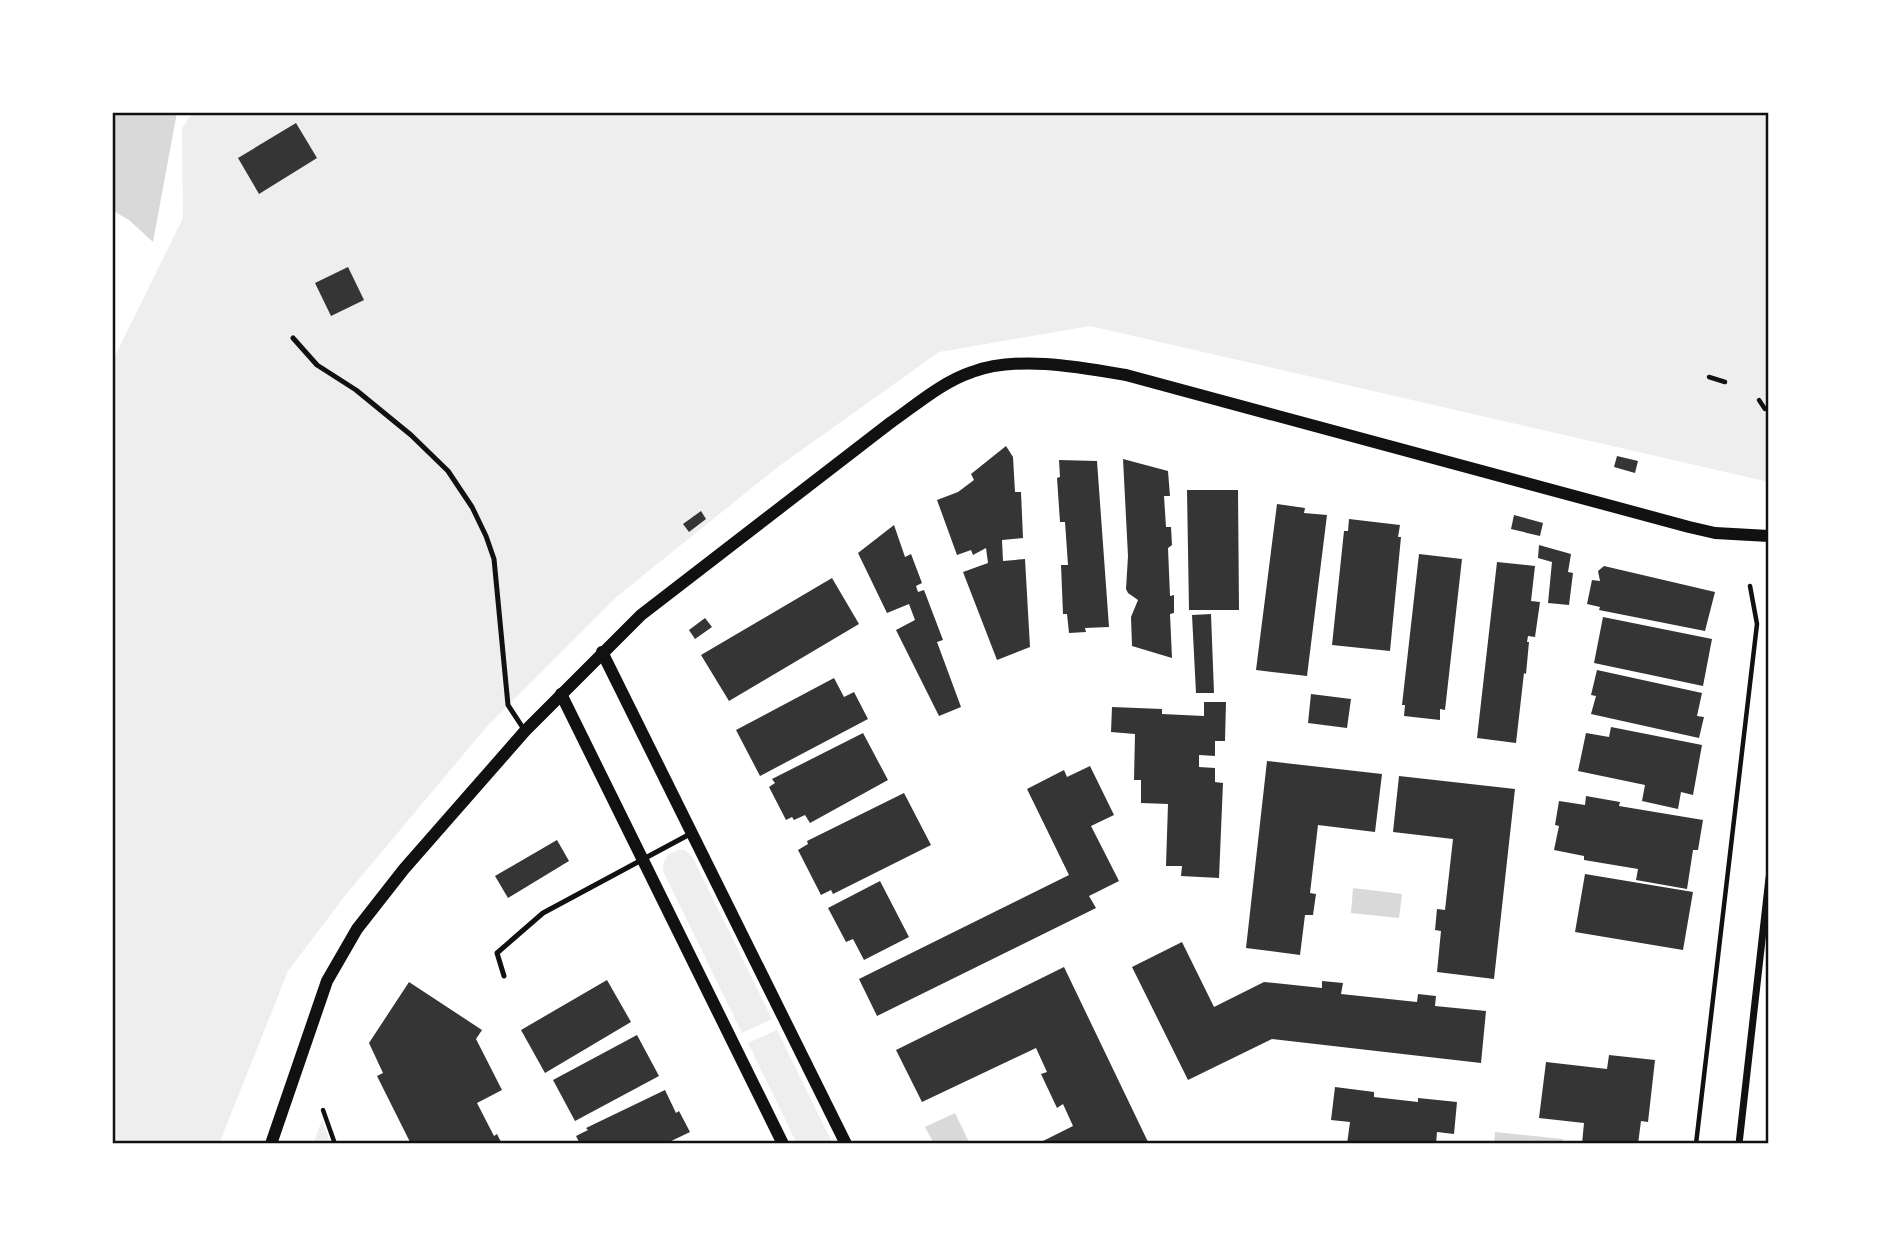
<svg xmlns="http://www.w3.org/2000/svg" width="1881" height="1256" font-family="'Zilla Slab',serif">
  <style>
    .green { fill: #eee }
    .water { fill: #d9d9d9 }
    .building { fill: #353535 }
    .lines { fill: none; stroke-linecap: round; stroke-linejoin: round }
    .path { stroke: #111; stroke-width: 4.5 }
    .service { stroke: #111; stroke-width: 5 }
    .minor { stroke: #111; stroke-width: 7 }
    .tertiary { stroke: #111; stroke-width: 12 }
    .neatline { fill: none; stroke: #111; stroke-width: 2.5 }
  </style>
  <rect width="100%" height="100%" fill="#fff"/>
  <g class="green">
    <path d="M 193,112 L 1769,112 L 1769,482 L 1090,326 L 939,352 L 779,466 L 615,598 L 488,725 L 344,897 L 288,971 L 219,1144 L 112,1144 L 112,362 L 183,218 L 182,128 Z"/>
    <path d="M 679,850 L 685,850 L 693,858 L 772,1019 L 742,1033 L 664,873 C 661,860 667,854 679,850 Z"/>
    <path d="M 777,1030 L 833,1144 L 797,1144 L 748,1043 Z"/>
    <path d="M 322,1120 L 331,1144 L 313,1144 Z"/>
  </g>
  <g class="water">
    <path d="M 112,112 L 177,112 L 153,242 L 129,220 L 112,210 Z"/>
    <path d="M 1353,888 L 1402,894 L 1399,918 L 1351,913 Z"/>
    <path d="M 955,1113 L 970,1144 L 934,1144 L 925,1127 Z"/>
    <path d="M 1495,1132 L 1563,1139 L 1563,1144 L 1494,1144 Z"/>
  </g>
  <g class="building">
    <path d="M 296,123 L 317,158 L 259,194 L 238,158 Z"/>
    <path d="M 348,267 L 364,300 L 331,316 L 315,283 Z"/>
    <path d="M 1006,446 L 1013,457 L 1015,492 L 1021,492 L 1023,538 L 1002,540 L 1003,561 L 1025,559 L 1030,647 L 997,660 L 963,572 L 988,563 L 986,548 L 973,555 L 971,550 L 957,555 L 937,500 L 958,492 L 974,480 L 971,474 Z"/>
    <path d="M 1617,456 L 1638,461 L 1635,473 L 1614,467 Z"/>
    <path d="M 1123,459 L 1168,471 L 1170,496 L 1164,496 L 1166,527 L 1171,527 L 1172,545 L 1168,548 L 1170,596 L 1174,595 L 1174,613 L 1170,614 L 1172,658 L 1132,646 L 1131,617 L 1138,600 L 1128,593 L 1126,589 L 1128,556 Z"/>
    <path d="M 1059,460 L 1097,461 L 1109,627 L 1085,628 L 1086,632 L 1069,633 L 1067,614 L 1063,614 L 1061,565 L 1068,565 L 1065,522 L 1060,522 L 1057,478 L 1060,477 Z"/>
    <path d="M 1187,490 L 1238,490 L 1239,610 L 1189,610 Z"/>
    <path d="M 1277,504 L 1305,508 L 1304,513 L 1327,515 L 1307,676 L 1256,670 Z"/>
    <path d="M 701,511 L 706,519 L 689,532 L 683,524 Z"/>
    <path d="M 1514,515 L 1543,523 L 1540,536 L 1511,529 Z"/>
    <path d="M 1349,519 L 1400,525 L 1398,537 L 1401,537 L 1390,651 L 1332,645 L 1344,531 L 1348,531 Z"/>
    <path d="M 894,525 L 905,557 L 911,554 L 922,583 L 916,586 L 918,592 L 924,590 L 943,640 L 937,642 L 961,707 L 939,716 L 896,630 L 915,620 L 909,604 L 887,613 L 858,553 Z"/>
    <path d="M 1539,545 L 1571,554 L 1568,572 L 1573,573 L 1569,605 L 1548,603 L 1552,562 L 1538,558 Z"/>
    <path d="M 1419,554 L 1462,559 L 1445,710 L 1440,709 L 1440,720 L 1404,716 L 1405,705 L 1402,705 Z"/>
    <path d="M 1497,562 L 1535,566 L 1531,601 L 1540,602 L 1535,637 L 1528,636 L 1527,642 L 1529,642 L 1526,674 L 1524,673 L 1516,743 L 1477,738 Z"/>
    <path d="M 1604,566 L 1715,592 L 1705,631 L 1599,610 L 1600,607 L 1587,604 L 1592,580 L 1600,581 L 1598,571 Z"/>
    <path d="M 832,578 L 859,624 L 729,701 L 701,655 Z"/>
    <path d="M 1211,614 L 1214,693 L 1196,693 L 1192,615 Z"/>
    <path d="M 1603,617 L 1712,639 L 1703,686 L 1594,663 Z"/>
    <path d="M 705,618 L 712,627 L 695,639 L 689,630 Z"/>
    <path d="M 1597,670 L 1702,693 L 1697,716 L 1704,717 L 1699,738 L 1591,714 L 1596,696 L 1591,695 Z"/>
    <path d="M 834,678 L 844,697 L 854,692 L 868,719 L 760,776 L 736,730 Z"/>
    <path d="M 1311,694 L 1351,699 L 1347,728 L 1308,723 Z"/>
    <path d="M 1204,702 L 1226,702 L 1225,741 L 1215,741 L 1215,756 L 1199,755 L 1199,767 L 1215,768 L 1215,782 L 1223,783 L 1219,878 L 1181,876 L 1182,866 L 1166,866 L 1168,804 L 1141,803 L 1141,780 L 1134,780 L 1135,734 L 1111,732 L 1112,707 L 1162,709 L 1162,714 L 1204,716 Z"/>
    <path d="M 1611,727 L 1702,745 L 1693,795 L 1681,792 L 1678,809 L 1642,801 L 1645,785 L 1578,771 L 1586,733 L 1609,737 Z"/>
    <path d="M 863,733 L 888,780 L 810,823 L 805,815 L 794,820 L 792,817 L 786,820 L 769,787 L 775,783 L 772,779 Z"/>
    <path d="M 1267,761 L 1382,774 L 1375,832 L 1318,825 L 1310,893 L 1316,894 L 1313,915 L 1305,915 L 1300,955 L 1246,948 Z"/>
    <path d="M 1090,766 L 1114,815 L 1091,826 L 1119,881 L 1089,896 L 1096,908 L 877,1016 L 859,979 L 1069,875 L 1027,789 L 1064,770 L 1067,777 Z"/>
    <path d="M 1399,776 L 1515,789 L 1494,979 L 1437,972 L 1441,931 L 1435,930 L 1437,909 L 1445,910 L 1453,839 L 1393,832 Z"/>
    <path d="M 904,793 L 931,845 L 833,894 L 831,890 L 821,895 L 798,850 L 808,844 L 807,841 Z"/>
    <path d="M 1586,796 L 1620,802 L 1619,806 L 1703,820 L 1698,850 L 1693,850 L 1687,889 L 1636,880 L 1638,869 L 1584,860 L 1584,856 L 1554,850 L 1559,826 L 1555,825 L 1559,801 L 1585,805 Z"/>
    <path d="M 557,840 L 569,861 L 508,898 L 495,876 Z"/>
    <path d="M 1585,874 L 1693,892 L 1683,950 L 1575,932 Z"/>
    <path d="M 880,881 L 909,937 L 864,960 L 853,939 L 846,942 L 828,908 Z"/>
    <path d="M 1182,942 L 1214,1007 L 1264,982 L 1322,988 L 1322,981 L 1343,983 L 1341,994 L 1417,1002 L 1418,994 L 1436,996 L 1435,1006 L 1486,1011 L 1481,1063 L 1272,1039 L 1188,1080 L 1132,967 Z"/>
    <path d="M 1064,967 L 1149,1144 L 1037,1144 L 1073,1126 L 1063,1104 L 1057,1108 L 1041,1074 L 1047,1072 L 1036,1048 L 922,1102 L 896,1050 Z"/>
    <path d="M 607,980 L 631,1022 L 545,1073 L 521,1030 Z"/>
    <path d="M 409,982 L 482,1030 L 476,1039 L 502,1090 L 477,1103 L 494,1136 L 497,1134 L 502,1144 L 411,1144 L 377,1076 L 383,1073 L 369,1043 Z"/>
    <path d="M 637,1035 L 659,1076 L 575,1121 L 553,1080 Z"/>
    <path d="M 1609,1055 L 1655,1060 L 1648,1122 L 1641,1121 L 1638,1144 L 1582,1144 L 1584,1123 L 1539,1118 L 1546,1062 L 1607,1069 Z"/>
    <path d="M 1335,1087 L 1374,1092 L 1374,1097 L 1418,1102 L 1418,1098 L 1457,1102 L 1454,1134 L 1437,1132 L 1436,1144 L 1347,1144 L 1350,1122 L 1331,1120 Z"/>
    <path d="M 665,1090 L 676,1113 L 679,1111 L 690,1132 L 665,1144 L 580,1144 L 576,1136 L 588,1130 L 586,1128 Z"/>
  </g>
  <g class="lines">
    <g class="path">
      <path d="M 1709,377 L 1725,382"/>
      <path d="M 1759,400 L 1765,409"/>
      <path d="M 323,1110 L 335,1144"/>
      <path d="M 1696,1144 L 1757,624 L 1750,586"/>
    </g>
    <g class="service">
      <path d="M 293,338 L 317,365 L 356,390 L 411,435 L 448,471 L 472,507 L 486,536 L 494,559 L 508,705 L 525,731"/>
      <path d="M 504,976 L 497,953 L 543,913 L 690,834"/>
    </g>
    <path class="minor" d="M 1739,1144 L 1769,878"/>
    <g class="tertiary">
      <path d="M 602,652 L 846,1144"/>
      <path d="M 561,694 L 783,1144"/>
      <path d="M 271,1144 L 327,981 L 357,929 L 404,869 L 525,731 L 641,615 L 890,423 C 916,405 942,382 972,372 C 1017,355 1080,367 1126,375 L 1689,527 L 1715,533 L 1769,536"/>
    </g>
  </g>
  <rect width="1881" height="1256" fill="none" stroke="#ffffff" stroke-width="228"/>
  <rect x="114" y="114" width="1653" height="1028" class="neatline"/>
</svg>
